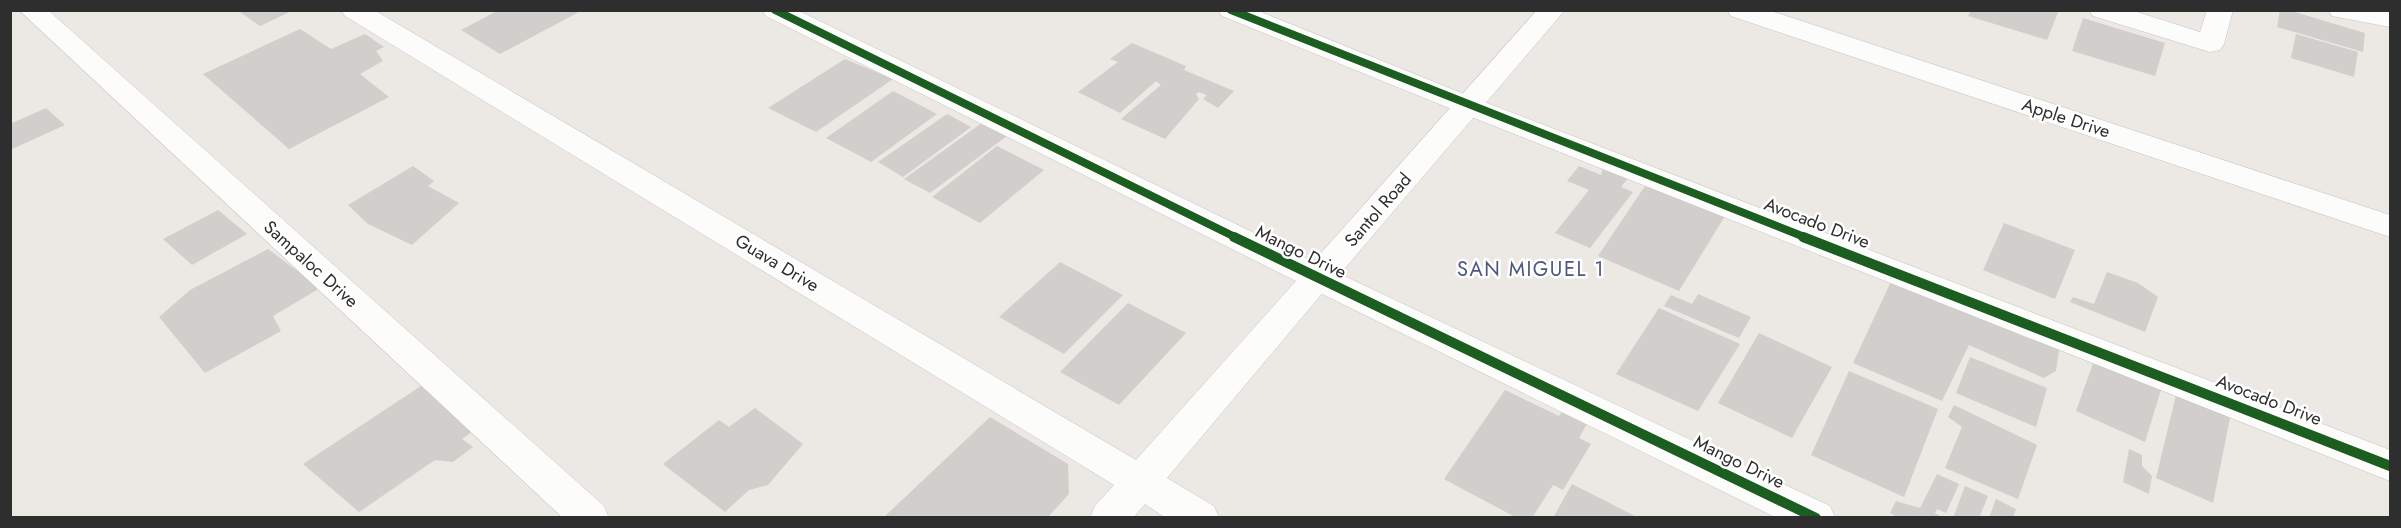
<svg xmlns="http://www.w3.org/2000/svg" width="2401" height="528" font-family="Jost,sans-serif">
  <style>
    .building { fill: #d1cecb }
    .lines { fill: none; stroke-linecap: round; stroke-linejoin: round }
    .street-casing { stroke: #c5c4c5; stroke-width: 1 }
    .secondary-casing { stroke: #c5c4c5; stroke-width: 1 }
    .street { fill: #fcfcfb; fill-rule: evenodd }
    .secondary { fill: #fcfcfb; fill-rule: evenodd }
    .cycleway-far1-casing { stroke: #fff; stroke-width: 11 }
    .cycleway-casing { stroke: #fff; stroke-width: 14 }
    .cycleway-far1 { stroke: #1b5e20; stroke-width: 8 }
    .cycleway { stroke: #1b5e20; stroke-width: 10 }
    .labels { text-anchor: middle; stroke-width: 5; stroke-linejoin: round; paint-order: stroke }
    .street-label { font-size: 18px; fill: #2e2e2e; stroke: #fff }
    .neighbourhood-label { font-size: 20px; letter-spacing: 1.5px; fill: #4d5680; stroke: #fff }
  </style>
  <rect width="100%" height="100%" fill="#ece8e4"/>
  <g class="building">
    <path d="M 237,10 L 294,10 L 260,26 Z"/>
    <path d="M 499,10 L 577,10 L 579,12 L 500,54 L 461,30 Z"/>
    <path d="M 1971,10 L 2059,10 L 2047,40 L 1968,16 Z"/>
    <path d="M 2280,10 L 2288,10 L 2365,33 L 2363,52 L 2277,27 Z"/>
    <path d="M 2083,18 L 2165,43 L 2155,76 L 2072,51 Z"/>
    <path d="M 300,29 L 331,49 L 365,34 L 384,47 L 376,51 L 383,61 L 360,74 L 389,97 L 289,149 L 203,74 Z"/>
    <path d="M 2296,34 L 2358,52 L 2354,77 L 2291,58 Z"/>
    <path d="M 1132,43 L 1186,66 L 1184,70 L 1234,91 L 1218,108 L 1203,99 L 1207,95 L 1199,92 L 1196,94 L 1199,99 L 1165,139 L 1121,119 L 1161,85 L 1156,81 L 1120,113 L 1078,92 L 1118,62 L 1110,59 Z"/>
    <path d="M 845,59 L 893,79 L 816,132 L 768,108 Z"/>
    <path d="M 893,91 L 937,114 L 871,162 L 826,138 Z"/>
    <path d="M 46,108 L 65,125 L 10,150 L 10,124 Z"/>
    <path d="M 947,114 L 971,127 L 903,177 L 878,162 Z"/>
    <path d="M 986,120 L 1011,133 L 930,193 L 904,179 Z"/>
    <path d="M 997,146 L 1044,170 L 980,223 L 932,197 Z"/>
    <path d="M 1604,162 L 1632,173 L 1621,187 L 1633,192 L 1590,248 L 1555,233 L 1589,190 L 1567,181 L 1579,166 L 1601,175 Z"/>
    <path d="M 413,166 L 434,181 L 428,186 L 459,203 L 412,245 L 368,224 L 348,205 Z"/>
    <path d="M 1649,180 L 1728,211 L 1679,291 L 1598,256 Z"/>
    <path d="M 218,210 L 247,234 L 192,265 L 163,239 Z"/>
    <path d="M 2004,223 L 2075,250 L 2055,299 L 1983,270 Z"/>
    <path d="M 268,249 L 320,288 L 273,316 L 281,331 L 205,373 L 159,317 L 190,290 Z"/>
    <path d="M 1060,262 L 1123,295 L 1064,354 L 999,317 Z"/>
    <path d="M 2107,272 L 2138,283 L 2158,297 L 2145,332 L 2070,302 L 2073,297 L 2094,304 Z"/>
    <path d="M 1894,275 L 2044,335 L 2059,350 L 2056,371 L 2044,378 L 1969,345 L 1942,401 L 1853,363 Z"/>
    <path d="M 1698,294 L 1751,317 L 1739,338 L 1664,306 L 1671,295 L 1692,304 Z"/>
    <path d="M 1128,303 L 1186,333 L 1119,405 L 1060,372 Z"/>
    <path d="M 1659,308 L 1740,344 L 1698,411 L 1616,374 Z"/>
    <path d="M 1759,333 L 1832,367 L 1792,438 L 1718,403 Z"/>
    <path d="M 2096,355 L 2163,383 L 2145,442 L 2076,411 Z"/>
    <path d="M 1970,357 L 2047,388 L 2036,427 L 1956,393 Z"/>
    <path d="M 1849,371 L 1938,409 L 1904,497 L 1811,455 Z"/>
    <path d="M 427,382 L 476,429 L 462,439 L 473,447 L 453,462 L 435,460 L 359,512 L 303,464 Z"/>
    <path d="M 1505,390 L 1559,416 L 1563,410 L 1588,422 L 1579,438 L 1591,444 L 1563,490 L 1553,485 L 1532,518 L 1517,518 L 1444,479 Z"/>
    <path d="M 2177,391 L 2231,413 L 2213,503 L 2156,478 Z"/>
    <path d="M 1954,405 L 2037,445 L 2018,499 L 1945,468 L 1962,427 L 1948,417 Z"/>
    <path d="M 755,408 L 803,444 L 768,485 L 749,490 L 725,512 L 663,464 L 719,420 L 729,427 Z"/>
    <path d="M 990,417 L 1068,464 L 1069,494 L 1047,518 L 883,518 Z"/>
    <path d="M 2129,449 L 2142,455 L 2142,466 L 2152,476 L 2149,494 L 2123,482 Z"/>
    <path d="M 1937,474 L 1959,484 L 1946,513 L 1937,509 L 1935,513 L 1943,518 L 1899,518 L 1890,513 L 1896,501 L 1920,508 Z"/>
    <path d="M 1572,484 L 1639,518 L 1553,518 Z"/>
    <path d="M 1965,486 L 1988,496 L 1979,518 L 1953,518 Z"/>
    <path d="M 1996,499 L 2016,509 L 2013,518 L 1989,518 Z"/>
  </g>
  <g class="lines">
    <defs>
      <g id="street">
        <path d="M 19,10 L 48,10 L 604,506 L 609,518 L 563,518 Z"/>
        <path d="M 341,10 L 374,10 L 1136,460 L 1296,281 L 766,16 L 762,10 L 797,10 L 1330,270 L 1335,278 L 1167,478 L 1214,506 L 1219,518 L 1166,518 L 1145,504 L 1133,518 L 1090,518 L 1095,506 L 1114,485 L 345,16 Z"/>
        <path d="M 1218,10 L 1256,10 L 1479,100 L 2390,450 L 2390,481 L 1459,112 L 1222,16 Z"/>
        <path d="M 1727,10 L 1768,10 L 2390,215 L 2390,237 L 1731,16 Z"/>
        <path d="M 2089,10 L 2131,10 L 2200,32 L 2207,10 L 2233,10 L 2224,44 L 2220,50 L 2210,52 L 2093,16 Z"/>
        <path d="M 2328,10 L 2390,11 L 2390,27 L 2332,16 Z"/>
      </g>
      <path id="secondary" d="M 1537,10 L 1565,10 L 1340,274 L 1830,506 L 1835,518 L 1777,518 L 1306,286 L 1301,278 L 1306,270 Z"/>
    </defs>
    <use href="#street" class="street-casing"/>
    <use href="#secondary" class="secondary-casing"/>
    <use href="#street" class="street"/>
    <use href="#secondary" class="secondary"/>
    <defs>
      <g id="cycleway-far1">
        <path d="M 775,10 L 1237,238"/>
        <path d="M 1231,10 L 1807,238"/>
      </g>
      <g id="cycleway">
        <path d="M 1234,237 L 1816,518"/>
        <path d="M 1803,237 L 2390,466"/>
      </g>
    </defs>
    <use href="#cycleway-far1" class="cycleway-far1-casing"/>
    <use href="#cycleway" class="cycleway-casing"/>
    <use href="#cycleway-far1" class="cycleway-far1"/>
    <use href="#cycleway" class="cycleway"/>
  </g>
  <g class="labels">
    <g class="street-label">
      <text transform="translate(2066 118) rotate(18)" y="6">Apple Drive</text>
      <text transform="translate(1378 210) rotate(-49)" y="6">Santol Road</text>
      <text transform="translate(1817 223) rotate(21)" y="6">Avocado Drive</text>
      <text transform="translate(1301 252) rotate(26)" y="6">Mango Drive</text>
      <text transform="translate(777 263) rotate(31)" y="6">Guava Drive</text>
      <text transform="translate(311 264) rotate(42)" y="6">Sampaloc Drive</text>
      <text transform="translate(2269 400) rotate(21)" y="6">Avocado Drive</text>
      <text transform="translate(1739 462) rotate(26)" y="6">Mango Drive</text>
    </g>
    <g class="neighbourhood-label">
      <text x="1531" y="276">SAN MIGUEL 1</text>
    </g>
  </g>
  <rect width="2401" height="528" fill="none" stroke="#2e2e2e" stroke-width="24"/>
</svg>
